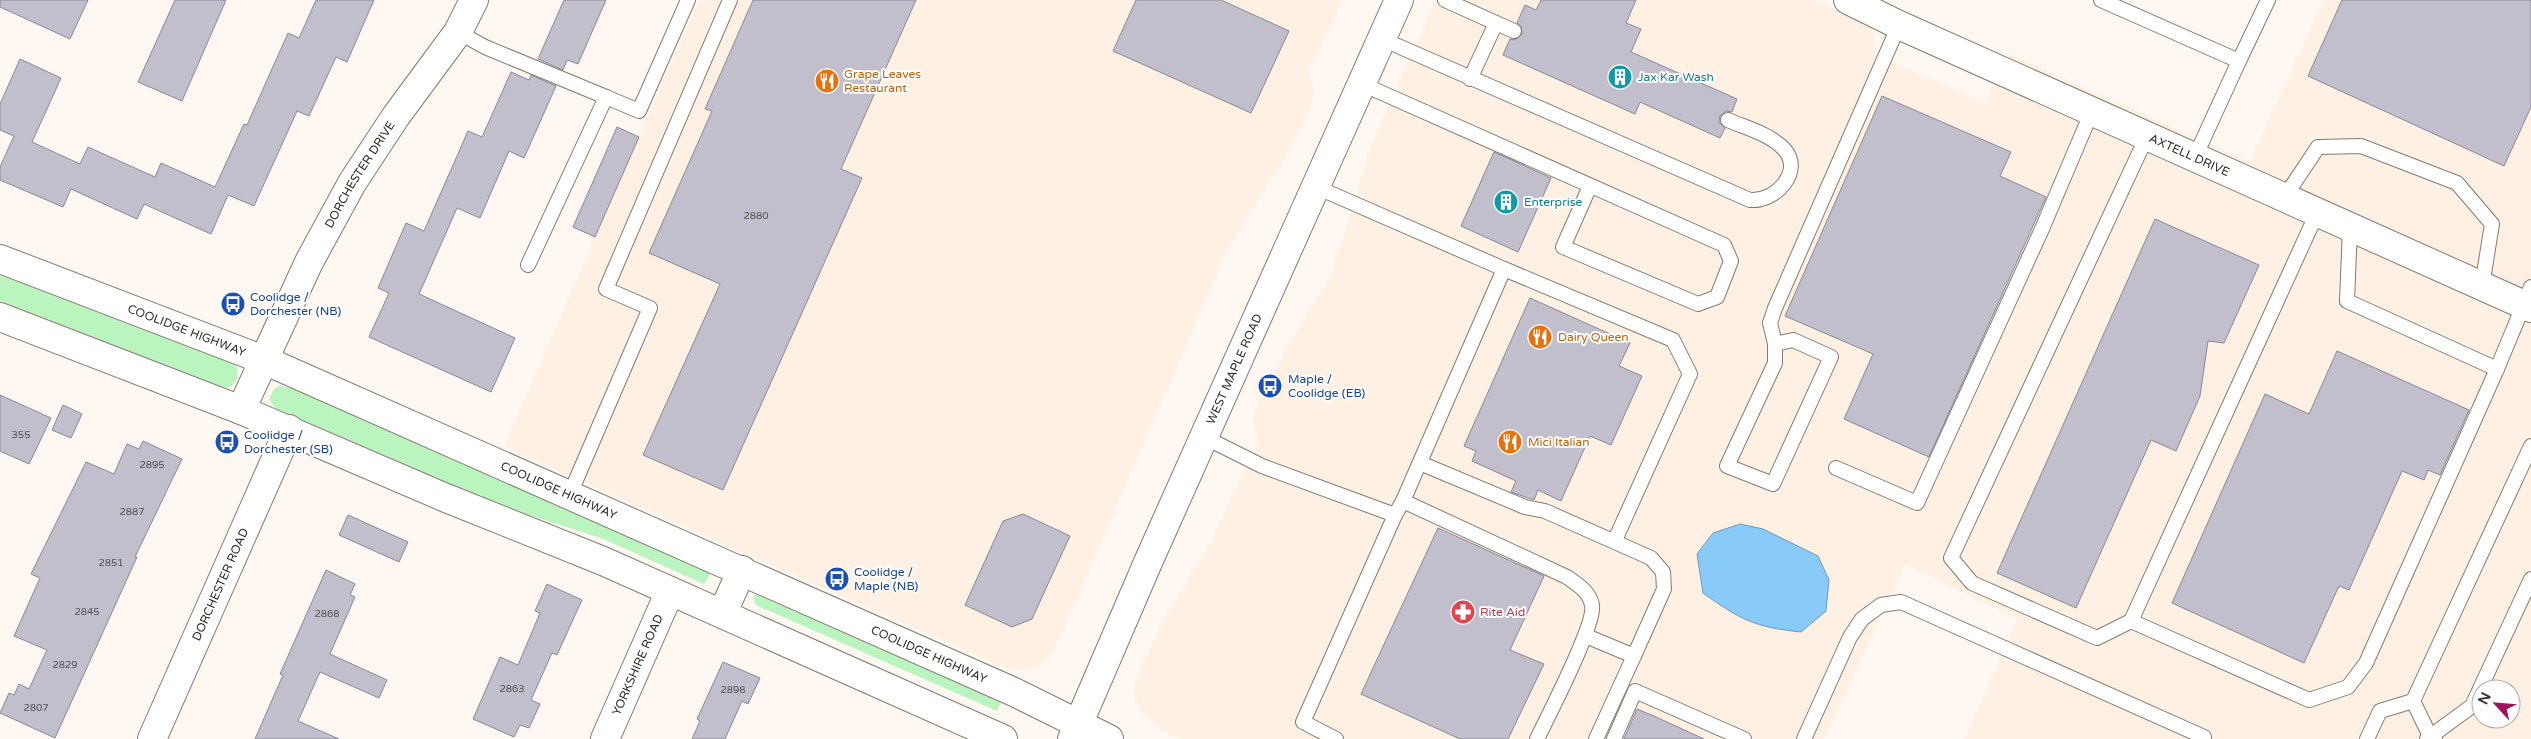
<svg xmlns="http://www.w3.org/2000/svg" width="2531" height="739" font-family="'Varela Round',sans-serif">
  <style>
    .built { fill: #fef1e3; fill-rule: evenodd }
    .green { fill: #baf4be }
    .water { fill: #88cbf9; stroke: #6e9bba }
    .building { fill: #c1bfcc; stroke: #898794 }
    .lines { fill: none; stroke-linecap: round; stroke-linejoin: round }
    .service-casing { stroke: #847b70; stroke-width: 16 }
    .minor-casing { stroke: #847b70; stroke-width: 30 }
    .secondary-casing { stroke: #847b70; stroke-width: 30 }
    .service { stroke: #fff; stroke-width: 14 }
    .minor { stroke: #fff; stroke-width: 28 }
    .secondary { stroke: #fff; stroke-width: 28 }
    .labels { text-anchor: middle; stroke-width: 4; stroke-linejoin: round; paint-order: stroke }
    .number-label { font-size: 10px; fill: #545151 }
    .food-label { font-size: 12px; fill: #c56008; stroke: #fff; text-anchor: start }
    .culture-label { font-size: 12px; fill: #0d838f; stroke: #fff; text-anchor: start }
    .street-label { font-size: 12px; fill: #302c28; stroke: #fff }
    .transit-label { font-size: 12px; fill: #164399; stroke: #fff; text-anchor: start }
    .health-label { font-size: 12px; fill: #be3a42; stroke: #fff; text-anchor: start }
  </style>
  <rect width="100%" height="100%" fill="#fff8f2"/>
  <g class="built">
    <path d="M 699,0 L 1343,0 L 1308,72 L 1314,91 L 1310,108 L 1290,149 L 1228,248 L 1059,639 L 1051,655 L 1042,664 L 1032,669 L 1018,670 L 998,665 L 504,447 Z"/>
    <path d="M 1436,0 L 1814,0 L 1874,27 L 1875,54 L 1985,104 L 2010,54 L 2250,162 L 2324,0 L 2531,0 L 2531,739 L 1965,739 L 2017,619 L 1905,564 L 1824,739 L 1180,739 L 1160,729 L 1145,716 L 1135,700 L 1134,689 L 1137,676 L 1160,627 L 1211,542 L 1260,440 L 1253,422 L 1255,412 L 1288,346 L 1332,274 L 1371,145 ZM 2481,689 L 2511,689 L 2511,719 L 2481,719 Z"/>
  </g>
  <g class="green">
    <path d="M 0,275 L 233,363 L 237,367 L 238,378 L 230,387 L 222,387 L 0,301 Z"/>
    <path d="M 279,386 L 292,388 L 711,573 L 704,584 L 601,538 L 498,505 L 276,410 L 269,399 L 274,389 Z"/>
    <path d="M 760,594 L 1002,700 L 997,711 L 756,605 L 753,598 L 754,595 Z"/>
  </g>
  <path class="water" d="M 1740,524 L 1763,529 L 1818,556 L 1829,580 L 1826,611 L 1801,632 C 1754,627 1741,620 1703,593 L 1697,554 L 1713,533 Z"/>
  <g class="building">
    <path d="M 0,0 L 88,0 L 70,39 L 0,7 Z"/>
    <path d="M 175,0 L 226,0 L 182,101 L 138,82 Z"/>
    <path d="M 316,0 L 374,0 L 347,62 L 336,57 L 309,116 L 297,111 L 254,206 L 228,195 L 211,234 L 144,204 L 137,219 L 71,189 L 63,207 L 0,180 L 0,167 L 14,136 L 0,130 L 0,104 L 20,59 L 61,78 L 32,142 L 80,164 L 88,147 L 155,177 L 161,163 L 215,187 L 244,124 L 247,125 L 288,33 L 299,38 Z"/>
    <path d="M 564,0 L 606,0 L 578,64 L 567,60 L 563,70 L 538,59 Z"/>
    <path d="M 753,0 L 916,0 L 841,169 L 862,178 L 723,490 L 643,455 L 720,284 L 649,253 L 712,111 L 705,109 Z"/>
    <path d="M 1136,0 L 1221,0 L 1289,31 L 1251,113 L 1113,51 Z"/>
    <path d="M 1541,0 L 1636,0 L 1626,23 L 1641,29 L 1631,52 L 1737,99 L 1732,112 L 1726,111 L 1720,116 L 1719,122 L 1725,128 L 1720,138 L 1640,102 L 1635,114 L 1503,55 L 1510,39 L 1515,40 L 1522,34 L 1521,26 L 1517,23 L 1525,5 L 1536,10 Z"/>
    <path d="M 2342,0 L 2531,0 L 2531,107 L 2504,166 L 2308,76 Z"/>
    <path d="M 511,72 L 529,80 L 531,75 L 556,86 L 524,158 L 509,151 L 480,218 L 457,208 L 419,294 L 515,338 L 491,392 L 369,337 L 389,293 L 378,288 L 406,223 L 424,231 L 468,131 L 482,137 Z"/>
    <path d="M 1882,96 L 2011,152 L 2000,176 L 2046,197 L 1929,457 L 1844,419 L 1873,354 L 1785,316 Z"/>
    <path d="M 617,127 L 639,137 L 595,237 L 573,227 Z"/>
    <path d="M 1494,152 L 1551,178 L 1518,252 L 1461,226 Z"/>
    <path d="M 2155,219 L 2259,265 L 2224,343 L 2208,341 L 2200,396 L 2176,451 L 2151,440 L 2076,608 L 1997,573 Z"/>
    <path d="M 1530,298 L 1630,343 L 1619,366 L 1642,376 L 1611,445 L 1590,436 L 1561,501 L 1538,490 L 1534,500 L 1511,492 L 1516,481 L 1472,461 L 1476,451 L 1464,446 Z"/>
    <path d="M 2337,351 L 2469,410 L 2440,475 L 2428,470 L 2424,480 L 2402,471 L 2349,590 L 2339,586 L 2304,663 L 2172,603 L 2265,394 L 2309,414 Z"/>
    <path d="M 0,395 L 51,418 L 29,464 L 0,451 Z"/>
    <path d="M 63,405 L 82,414 L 71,438 L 52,430 Z"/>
    <path d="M 143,441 L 182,459 L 135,557 L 137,557 L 55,738 L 0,713 L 9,693 L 14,695 L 19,684 L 29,689 L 47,650 L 14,636 L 40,578 L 31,574 L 86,462 L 114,474 L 127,444 L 139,449 Z"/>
    <path d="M 1023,514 L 1070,536 L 1032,619 L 1012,627 L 965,605 L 1003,521 Z"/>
    <path d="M 348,515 L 408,542 L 399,562 L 339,535 Z"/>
    <path d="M 1438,528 L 1544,576 L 1510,650 L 1544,664 L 1508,739 L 1460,739 L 1361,694 Z"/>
    <path d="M 326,570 L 355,584 L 350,595 L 355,597 L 330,654 L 387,680 L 379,698 L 320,672 L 298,721 L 339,739 L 255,739 L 283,675 L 280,674 Z"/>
    <path d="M 547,584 L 582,600 L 557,655 L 552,653 L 531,700 L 540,704 L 529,728 L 520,725 L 514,737 L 473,719 L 500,657 L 518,665 L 540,613 L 535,611 Z"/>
    <path d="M 723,662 L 760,678 L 748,704 L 742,701 L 725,739 L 692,739 L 700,721 L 697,719 Z"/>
    <path d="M 1637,709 L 1656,717 L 1704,739 L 1624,739 Z"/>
  </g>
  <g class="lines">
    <defs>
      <g id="service">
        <path d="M 1445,0 L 1496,23 L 1470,79"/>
        <path d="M 2101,0 L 2239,61 L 2195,157"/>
        <path d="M 1496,23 L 1514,31"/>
        <path d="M 458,32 L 485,47 L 606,97"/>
        <path d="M 1382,39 L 1750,200 C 1776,202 1804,171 1784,149 C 1770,134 1746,128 1728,120"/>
        <path d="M 2239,61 L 2268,0"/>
        <path d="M 1362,84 L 1724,245 L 1731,261 L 1717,297 L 1698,304 L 1563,247 L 1590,186"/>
        <path d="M 1316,187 L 1504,269 L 1403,501"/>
        <path d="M 2284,198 L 2318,147 L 2361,146 L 2457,183 L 2492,224 L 2482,286"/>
        <path d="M 2317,213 L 2131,621 L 2309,700 L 2348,687 L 2366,663 L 2497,369"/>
        <path d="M 2350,227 L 2347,301 L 2497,369 L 2531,287"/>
        <path d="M 528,265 L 606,97 L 639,111 L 688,0"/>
        <path d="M 1504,269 L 1673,340 L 1690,374 L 1615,540"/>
        <path d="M 1775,344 L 1793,340 L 1831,357 L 1773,484 L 1727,466 L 1775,363 L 1775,344 L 1770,323 L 1775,308 L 1899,25"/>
        <path d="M 1204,437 L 1262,466 L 1395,515 L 1403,501 L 1567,577 C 1578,585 1589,591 1592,605 C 1596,624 1548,716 1537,739"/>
        <path d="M 1420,463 L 1525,507 L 1545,511 L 1651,558 L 1663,572 L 1664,589 L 1634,656 L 1586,636"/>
        <path d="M 1836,468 L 1917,503 L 2042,229 L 2092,111"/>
        <path d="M 570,494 L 650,308 L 606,289 L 730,0"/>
        <path d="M 2131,621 L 2097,638 L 1972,583 L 1951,558 L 2147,136"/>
        <path d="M 2413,701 L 2430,736 L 2435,739"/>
        <path d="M 1336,739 L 1303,722 L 1395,515"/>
        <path d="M 1596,739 L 1634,656"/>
        <path d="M 1614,739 L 1635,691 L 1744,739"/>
        <path d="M 1804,739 L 1850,637 L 1862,619 L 1881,605 L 1901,602 L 2204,737 L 2203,739"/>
        <path d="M 2367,739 L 2380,711 L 2413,701 L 2531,446"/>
        <path d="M 2427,739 L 2472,706 L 2531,579"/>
      </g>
      <g id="minor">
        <path id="s1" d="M 1848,0 L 1899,25 L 2531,308"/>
        <path id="s2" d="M 241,410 L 309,262 L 352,183 L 396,116 L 458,32 L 474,0"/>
        <path id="s3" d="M 152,739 L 289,429"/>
        <path id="s4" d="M 605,739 L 670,591"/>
      </g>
      <g id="secondary">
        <path id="s5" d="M 0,259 L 264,360 L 1014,692 L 1109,739"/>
        <path d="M 0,317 L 241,410 L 446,498 L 603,561 L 1003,739"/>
        <path d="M 723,612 L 742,570"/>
        <path id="s6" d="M 1072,739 L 1149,560 L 1399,0"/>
      </g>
    </defs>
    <use href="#service" class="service-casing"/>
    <use href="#minor" class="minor-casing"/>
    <use href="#secondary" class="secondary-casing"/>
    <use href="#service" class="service"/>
    <use href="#minor" class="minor"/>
    <use href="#secondary" class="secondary"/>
  </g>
  <defs>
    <symbol id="building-disc" viewBox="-11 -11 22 22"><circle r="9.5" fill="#0f9aa8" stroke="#fff"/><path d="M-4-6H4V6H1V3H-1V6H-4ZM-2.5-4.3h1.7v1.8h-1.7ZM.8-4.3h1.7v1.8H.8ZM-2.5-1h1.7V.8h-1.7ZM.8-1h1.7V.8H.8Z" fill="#fff"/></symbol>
    <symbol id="restaurant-disc" viewBox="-11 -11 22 22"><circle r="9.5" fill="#e8710a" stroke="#fff"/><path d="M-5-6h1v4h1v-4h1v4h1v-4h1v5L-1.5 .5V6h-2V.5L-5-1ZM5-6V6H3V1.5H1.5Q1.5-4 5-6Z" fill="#fff"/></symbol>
    <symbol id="bus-disc" viewBox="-11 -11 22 22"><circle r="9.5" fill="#1a4fb4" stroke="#fff"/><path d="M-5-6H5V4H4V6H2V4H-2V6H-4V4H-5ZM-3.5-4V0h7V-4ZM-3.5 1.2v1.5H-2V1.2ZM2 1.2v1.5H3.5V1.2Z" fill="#fff"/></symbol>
    <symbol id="pharmacy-disc" viewBox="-11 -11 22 22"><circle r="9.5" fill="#e0444e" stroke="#fff"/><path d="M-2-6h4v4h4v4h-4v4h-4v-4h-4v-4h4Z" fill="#fff"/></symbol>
  </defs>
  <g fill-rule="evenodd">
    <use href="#building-disc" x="1606" y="63" width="28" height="28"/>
    <use href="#restaurant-disc" x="813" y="67" width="28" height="28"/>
    <use href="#building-disc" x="1492" y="188" width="28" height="28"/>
    <use href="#bus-disc" x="219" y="290" width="28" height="28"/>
    <use href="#restaurant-disc" x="1526" y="323" width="28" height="28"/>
    <use href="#bus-disc" x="1256" y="372" width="28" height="28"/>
    <use href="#bus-disc" x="213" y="428" width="28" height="28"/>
    <use href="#restaurant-disc" x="1496" y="428" width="28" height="28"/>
    <use href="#bus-disc" x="823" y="565" width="28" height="28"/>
    <use href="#pharmacy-disc" x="1449" y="598" width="28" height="28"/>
  </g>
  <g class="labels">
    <g class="number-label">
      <text x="756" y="219">2880</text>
      <text x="21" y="438">355</text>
      <text x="152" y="468">2895</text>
      <text x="132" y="515">2887</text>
      <text x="111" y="566">2851</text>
      <text x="87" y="615">2845</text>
      <text x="327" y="617">2868</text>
      <text x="65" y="668">2829</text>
      <text x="512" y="692">2863</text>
      <text x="733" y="693">2898</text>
      <text x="36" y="711">2807</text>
    </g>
    <g class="food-label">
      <text x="844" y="78">Grape Leaves<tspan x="844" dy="14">Restaurant</tspan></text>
      <text x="1558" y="341">Dairy Queen</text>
      <text x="1528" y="446">Mici Italian</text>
    </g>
    <g class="culture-label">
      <text x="1638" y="81">Jax Kar Wash</text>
      <text x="1524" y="206">Enterprise</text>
    </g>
    <g class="street-label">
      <text dy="4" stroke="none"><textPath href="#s1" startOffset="375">AXTELL DRIVE</textPath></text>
      <text dy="4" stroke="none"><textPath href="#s2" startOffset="264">DORCHESTER DRIVE</textPath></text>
      <text dy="4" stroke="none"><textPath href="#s5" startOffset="200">COOLIDGE HIGHWAY</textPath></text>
      <text dy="4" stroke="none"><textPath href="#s6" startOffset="404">WEST MAPLE ROAD</textPath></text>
      <text dy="4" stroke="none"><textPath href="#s5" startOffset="605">COOLIDGE HIGHWAY</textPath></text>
      <text dy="4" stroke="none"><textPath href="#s3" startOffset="169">DORCHESTER ROAD</textPath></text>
      <text dy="4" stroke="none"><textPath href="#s5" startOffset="1010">COOLIDGE HIGHWAY</textPath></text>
      <text dy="4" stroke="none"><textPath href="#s4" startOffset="81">YORKSHIRE ROAD</textPath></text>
    </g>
    <g class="transit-label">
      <text x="250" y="301">Coolidge /<tspan x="250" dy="14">Dorchester (NB)</tspan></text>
      <text x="1288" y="383">Maple /<tspan x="1288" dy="14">Coolidge (EB)</tspan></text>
      <text x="244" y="439">Coolidge /<tspan x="244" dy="14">Dorchester (SB)</tspan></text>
      <text x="854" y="576">Coolidge /<tspan x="854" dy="14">Maple (NB)</tspan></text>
    </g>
    <g class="health-label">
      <text x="1480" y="616">Rite Aid</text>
    </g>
  </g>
  <g transform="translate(2496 704) rotate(296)"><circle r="24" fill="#ffffff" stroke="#acaba9"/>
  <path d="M0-4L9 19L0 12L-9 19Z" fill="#9f125c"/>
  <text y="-8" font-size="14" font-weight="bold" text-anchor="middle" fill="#302c28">N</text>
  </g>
</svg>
